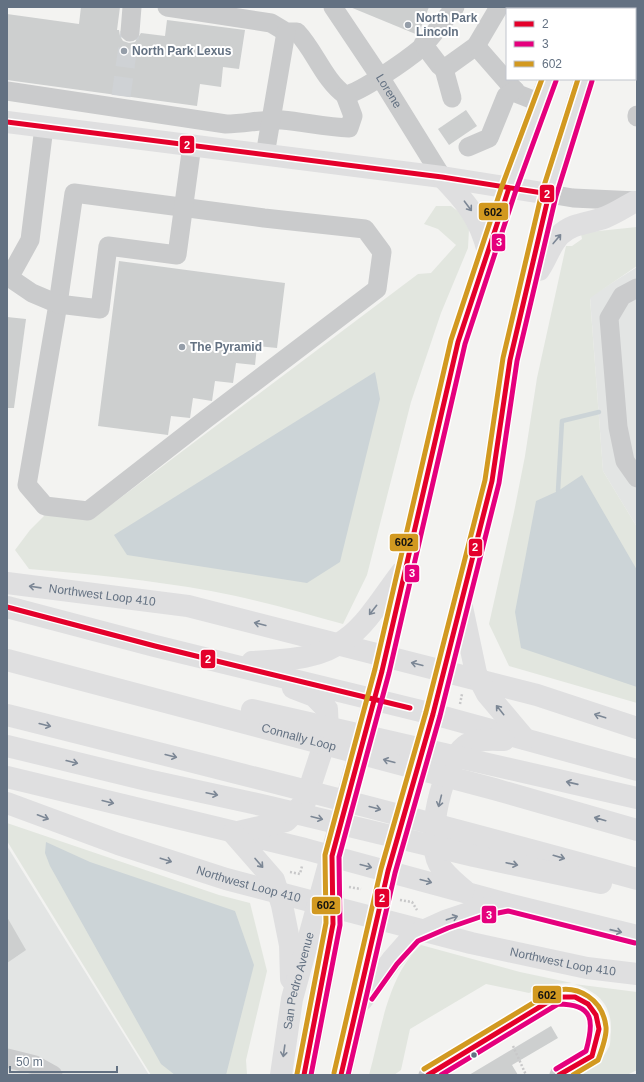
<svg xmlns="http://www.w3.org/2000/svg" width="644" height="1082" font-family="Arial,sans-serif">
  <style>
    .built { fill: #e3e5e4 }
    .green { fill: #e2e6df }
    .water { fill: #ccd4d7 }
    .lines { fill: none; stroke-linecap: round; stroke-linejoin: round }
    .stream { stroke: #ccd4d7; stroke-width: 4.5 }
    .building { fill: #cdcfcf }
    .minor-tunnel { stroke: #cfd2d5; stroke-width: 19; stroke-dasharray: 19 10; stroke-linecap: butt }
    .path { stroke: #c8c8c9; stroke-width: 2.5; stroke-dasharray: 2 2; stroke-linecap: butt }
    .minor { stroke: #cacbcc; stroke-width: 19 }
    .major { stroke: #dfdfe0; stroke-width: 22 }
    .highway { stroke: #dfdfe0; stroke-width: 22 }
    .bus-1-casing { stroke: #fff; stroke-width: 8 }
    .bus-2-casing { stroke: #fff; stroke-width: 8 }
    .bus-3-casing { stroke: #fff; stroke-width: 8 }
    .bus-1 { stroke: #e4002b; stroke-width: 5 }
    .bus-2 { stroke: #e5007d; stroke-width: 5 }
    .bus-3 { stroke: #d29920; stroke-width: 5 }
    .oneway { stroke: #7c8795 }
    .poi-dot { fill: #959ea9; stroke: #fff; stroke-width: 1.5 }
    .bus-dot { fill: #637182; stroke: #fff; stroke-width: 1.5 }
    .labels { text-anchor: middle; stroke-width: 4; stroke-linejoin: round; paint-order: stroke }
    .poi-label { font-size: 12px; font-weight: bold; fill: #637182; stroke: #fff; text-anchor: start }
    .street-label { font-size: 12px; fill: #637182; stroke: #fff }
    .line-badge { stroke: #fff; stroke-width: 1.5 }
    .badge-label { font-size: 11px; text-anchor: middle; font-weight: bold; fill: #fff }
    .pale-badge-label { font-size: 11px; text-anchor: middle; font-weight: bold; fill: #111 }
  </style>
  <rect width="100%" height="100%" fill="#f3f3f1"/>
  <g class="built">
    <path d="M 637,267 L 637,527 L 603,471 L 590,297 Z"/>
    <path d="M 7,846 L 149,1075 L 7,1075 Z"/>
  </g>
  <g class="green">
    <path d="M 436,206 L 451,206 L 463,215 L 469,229 L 468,248 L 441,313 L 411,402 L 367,575 L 343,624 C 300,612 255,599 211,591 C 150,580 90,574 29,569 L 15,550 L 30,530 L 45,515 L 91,520 L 418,274 L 431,273 L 456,245 L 438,229 L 424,224 Z"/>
    <path d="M 637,227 L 637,266 L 590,298 L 603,471 L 637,527 L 637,703 L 509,666 L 489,624 L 514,512 L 525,456 L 537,378 L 566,246 L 572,246 L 582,239 L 581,234 L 589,232 Z"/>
    <path d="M 7,823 L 219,895 L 250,903 L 267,971 L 246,1060 L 247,1075 L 151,1075 L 7,841 Z"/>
    <path d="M 421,945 L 520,972 L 572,983 L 551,984 L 529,993 L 486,984 L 410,1029 L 401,1070 L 394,1075 L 369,1075 C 381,1032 387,976 421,945 Z"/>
    <path d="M 574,984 L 637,992 L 637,1070 L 627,1075 L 581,1075 C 591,1069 604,1058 609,1047 C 611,1044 610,1036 611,1032 C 612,1005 599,992 574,984 Z"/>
  </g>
  <g class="water">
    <path d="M 375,372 L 380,399 L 340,562 L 307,583 L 127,555 L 114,535 Z"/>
    <path d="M 582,475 L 637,570 L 637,687 L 521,648 L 515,612 L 536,501 L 558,491 Z"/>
    <path d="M 46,842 L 90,862 L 235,911 L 254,965 L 226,1075 L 175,1075 L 161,1064 L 50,866 L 45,853 Z"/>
  </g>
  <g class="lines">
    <path class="stream" d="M 558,491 L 562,421 L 599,412"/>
  </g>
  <g class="building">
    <path d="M 81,7 L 120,7 L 117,30 L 119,30 L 120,36 L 123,41 L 129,43 L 135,42 L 141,33 L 165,36 L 167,20 L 245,30 L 239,69 L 223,67 L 221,87 L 200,84 L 197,106 L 7,80 L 7,14 L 79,24 Z"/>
    <path d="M 350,7 L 429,7 L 418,35 Z"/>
    <path d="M 466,110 L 477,126 L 449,145 L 438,129 Z"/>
    <path d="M 119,261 L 285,283 L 277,348 L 257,346 L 255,365 L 236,363 L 233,383 L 215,381 L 212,401 L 193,398 L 190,418 L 171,416 L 168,435 L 98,426 Z"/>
    <path d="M 7,317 L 26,319 L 14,408 L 7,408 Z"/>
    <path d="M 7,917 L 26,950 L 7,963 Z"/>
    <path d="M 551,1026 L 558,1038 L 512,1065 L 518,1075 L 469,1075 Z"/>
  </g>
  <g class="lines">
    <path class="minor-tunnel" d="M 121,96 L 130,32"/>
    <g class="path">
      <path d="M 460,704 L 462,694"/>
      <path d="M 290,872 L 300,874 L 302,866"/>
      <path d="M 349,887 L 361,889"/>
      <path d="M 400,900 L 412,902 L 417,910"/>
      <path d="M 513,1046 L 526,1075"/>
    </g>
    <g class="minor">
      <path d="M 167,7 L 271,23 L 286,32 L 297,32 C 315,51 324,80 345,95 C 360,93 408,59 421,48 C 433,36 444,20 455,7"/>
      <path id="s1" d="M 333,7 L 380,77 L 442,177"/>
      <path d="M 130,32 L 132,7"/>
      <path d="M 635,37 L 637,38"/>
      <path d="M 423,44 L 439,65 L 444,69 L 476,46 L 499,7"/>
      <path d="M 476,46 L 518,94 L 541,103"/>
      <path d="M 444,69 L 452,98"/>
      <path d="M 7,91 L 226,124 C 245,124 263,119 282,120 C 304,122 326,127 349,128 L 353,116 L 345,95"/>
      <path d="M 637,115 L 637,117"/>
      <path d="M 468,147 L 489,138 L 506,96 L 515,90"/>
      <path d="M 265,155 L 286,32"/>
      <path d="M 74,193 L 264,218 L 365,229 L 382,252 L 377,289 L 206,419 L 88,511 L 45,506 L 27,485 L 58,304 Z"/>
      <path d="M 549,194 L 573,198 L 637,201"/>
      <path d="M 7,275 L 14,269 L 30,240 L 44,127"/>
      <path d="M 7,276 L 32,293 L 58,304 L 100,309 L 108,246 L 177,255 L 192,145"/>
      <path d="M 637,288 L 622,296 L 609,318 L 618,427 L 625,461 L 637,478"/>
      <path d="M 7,1058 L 35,1065 L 53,1075"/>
      <path d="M 428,1075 L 556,997 L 575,997 L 588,1004 L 596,1015 L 599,1029 L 592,1056 L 559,1075"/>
    </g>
    <g class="major">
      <path d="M 576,9 L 577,7"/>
      <path d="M 609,9 L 610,7"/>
      <path d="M 7,122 L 442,177 L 549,194"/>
      <path d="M 442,177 C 466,202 480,218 488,252"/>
      <path d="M 539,270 C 547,259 550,245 560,235 C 574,222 589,224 606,217 C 616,213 625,207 634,202"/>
      <path id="s2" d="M 7,583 L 188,606 L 537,695 L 637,728"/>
      <path d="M 7,607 L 155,646 L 433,714 L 637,770"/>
      <path d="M 462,607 L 476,673 L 487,694 L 525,739"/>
      <path d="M 252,662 C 284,660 319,660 346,639 C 368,623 384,595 401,573"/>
      <path d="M 7,777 L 305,849 L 508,904 L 637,936"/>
      <path id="s3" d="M 7,803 L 118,844 L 226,879 L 471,943 L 587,968 L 637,974"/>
      <path d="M 238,832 L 286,821 L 305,802 L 328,732 L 327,709 L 314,696 L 293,688"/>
      <path d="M 233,833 L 274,880 L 282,905 L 290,945 L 291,979"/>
      <path d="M 464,890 C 455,882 445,875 439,864 C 425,838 442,764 465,746 C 475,738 492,740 504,740"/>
      <path d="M 362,1000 L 392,960 L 414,935 L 445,921 L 481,909 L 504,905"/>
      <path id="s4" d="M 281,1075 L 292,999 L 381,674 L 458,342 L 509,188 L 549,79"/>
      <path d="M 304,1075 L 333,924 L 333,894"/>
      <path d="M 341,1075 L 388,871 L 433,714 L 492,481 L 510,360 L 549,194 L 585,79"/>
    </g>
    <g class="highway">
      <path id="s5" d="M 7,660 L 494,789 L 637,830"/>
      <path d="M 252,710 L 637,798"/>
      <path d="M 7,715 C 218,768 428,821 637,879"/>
      <path d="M 7,746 L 147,780 L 266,806 L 474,856 L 601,883"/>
    </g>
    <defs>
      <g id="bus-1">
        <path d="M 7,122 L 442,177 L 549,194 L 510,360 L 492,481 L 433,714 L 388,871 L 341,1075"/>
        <path d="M 7,607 L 155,646 L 410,708"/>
        <path d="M 304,1075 L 333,924 L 332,856 L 382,671 L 458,342 L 509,188"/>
        <path d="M 428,1075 L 556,997 L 575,997 L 588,1004 L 596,1015 L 599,1029 L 592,1056 L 559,1075"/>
      </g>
      <g id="bus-2">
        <path d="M 372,999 L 397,964 L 418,941 L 448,928 L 483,916 L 508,911 L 635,943"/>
        <path d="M 311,1075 L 340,925 L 339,857 L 389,673 L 465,344 L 516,190 L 556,81"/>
        <path d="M 348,1075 L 395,873 L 440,716 L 499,483 L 517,361 L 556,196 L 592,81"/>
        <path d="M 441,1075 L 558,1004 C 595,1004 594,1022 586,1051 L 556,1069"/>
      </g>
      <g id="bus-3">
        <path d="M 424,1069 L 553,991 C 579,984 603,1000 606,1027 C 607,1036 601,1052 598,1060 L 573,1075"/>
        <path d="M 334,1073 L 381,869 L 426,712 L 485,480 L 503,358 L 542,192 L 578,79"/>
        <path d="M 297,1074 L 326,923 L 325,855 L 375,669 L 451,340 L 502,186 L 542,79"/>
      </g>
    </defs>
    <use href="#bus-1" class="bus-1-casing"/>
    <use href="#bus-2" class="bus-2-casing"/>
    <use href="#bus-3" class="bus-3-casing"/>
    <use href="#bus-1" class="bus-1"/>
    <use href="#bus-2" class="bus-2"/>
    <use href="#bus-3" class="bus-3"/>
  </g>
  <defs><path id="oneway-shaft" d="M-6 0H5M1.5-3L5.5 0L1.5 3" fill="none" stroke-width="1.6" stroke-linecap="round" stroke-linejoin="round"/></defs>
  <g class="oneway">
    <use href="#oneway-shaft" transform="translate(468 206) rotate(53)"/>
    <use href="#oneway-shaft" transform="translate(557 239) rotate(-50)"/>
    <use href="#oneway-shaft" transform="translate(35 587) rotate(-172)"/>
    <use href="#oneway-shaft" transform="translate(373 610) rotate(128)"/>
    <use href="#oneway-shaft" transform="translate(260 624) rotate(-166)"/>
    <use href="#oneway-shaft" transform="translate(417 664) rotate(-166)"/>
    <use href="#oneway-shaft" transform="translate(500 710) rotate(-129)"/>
    <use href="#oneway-shaft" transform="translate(600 716) rotate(-162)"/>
    <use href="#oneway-shaft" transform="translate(45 725) rotate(14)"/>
    <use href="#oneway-shaft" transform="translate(171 756) rotate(14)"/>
    <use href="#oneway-shaft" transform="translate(389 761) rotate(-165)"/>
    <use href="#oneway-shaft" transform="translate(72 762) rotate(14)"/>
    <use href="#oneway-shaft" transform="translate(572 783) rotate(-167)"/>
    <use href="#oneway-shaft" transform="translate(212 794) rotate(12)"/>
    <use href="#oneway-shaft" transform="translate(440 801) rotate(104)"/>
    <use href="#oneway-shaft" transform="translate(108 802) rotate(14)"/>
    <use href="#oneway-shaft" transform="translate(375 808) rotate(15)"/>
    <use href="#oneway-shaft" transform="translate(43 817) rotate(21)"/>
    <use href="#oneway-shaft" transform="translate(317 818) rotate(14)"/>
    <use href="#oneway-shaft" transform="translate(600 819) rotate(-164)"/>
    <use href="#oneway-shaft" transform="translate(559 857) rotate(16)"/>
    <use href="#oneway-shaft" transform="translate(166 860) rotate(18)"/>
    <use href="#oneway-shaft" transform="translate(259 863) rotate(49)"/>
    <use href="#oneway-shaft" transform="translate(512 864) rotate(12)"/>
    <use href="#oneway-shaft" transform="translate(366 866) rotate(15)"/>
    <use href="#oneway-shaft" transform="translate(426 881) rotate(15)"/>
    <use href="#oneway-shaft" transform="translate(452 918) rotate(-18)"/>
    <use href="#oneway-shaft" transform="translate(616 931) rotate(13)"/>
    <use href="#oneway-shaft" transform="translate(284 1051) rotate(98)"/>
  </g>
  <g class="poi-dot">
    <circle cx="408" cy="25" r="4"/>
    <circle cx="124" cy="51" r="4"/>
    <circle cx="182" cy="347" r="4"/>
  </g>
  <circle class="bus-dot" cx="474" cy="1055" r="3.5"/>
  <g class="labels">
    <g class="poi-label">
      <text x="416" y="22">North Park<tspan x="416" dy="14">Lincoln</tspan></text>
      <text x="132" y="55">North Park Lexus</text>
      <text x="190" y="351">The Pyramid</text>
    </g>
    <g class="street-label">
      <text dy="4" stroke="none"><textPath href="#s1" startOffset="101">Lorene</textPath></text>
      <text dy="4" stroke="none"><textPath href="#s2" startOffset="96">Northwest Loop 410</textPath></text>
      <text dy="4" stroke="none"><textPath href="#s5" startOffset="302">Connally Loop</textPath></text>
      <text dy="4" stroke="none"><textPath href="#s3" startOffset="255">Northwest Loop 410</textPath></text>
      <text dy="4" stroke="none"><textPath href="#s3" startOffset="579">Northwest Loop 410</textPath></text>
      <text dy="4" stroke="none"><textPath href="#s4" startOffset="96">San Pedro Avenue</textPath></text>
    </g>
  </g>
  <g class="line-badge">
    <rect x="179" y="135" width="16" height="19" rx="4" fill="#e4002b"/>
    <rect x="539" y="184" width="16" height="19" rx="4" fill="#e4002b"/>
    <rect x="478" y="202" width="31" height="19" rx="4" fill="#d29920"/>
    <rect x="491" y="233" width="15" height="19" rx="4" fill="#e5007d"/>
    <rect x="389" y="533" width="30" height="19" rx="4" fill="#d29920"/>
    <rect x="468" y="538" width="15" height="19" rx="4" fill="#e4002b"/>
    <rect x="404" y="564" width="16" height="19" rx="4" fill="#e5007d"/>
    <rect x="200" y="649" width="16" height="20" rx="4" fill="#e4002b"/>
    <rect x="374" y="888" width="16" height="20" rx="4" fill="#e4002b"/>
    <rect x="311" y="896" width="30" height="19" rx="4" fill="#d29920"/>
    <rect x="481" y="905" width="16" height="19" rx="4" fill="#e5007d"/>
    <rect x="532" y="985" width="30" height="19" rx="4" fill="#d29920"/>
  </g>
  <g class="badge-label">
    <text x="187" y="149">2</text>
    <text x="547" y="198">2</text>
    <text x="499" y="246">3</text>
    <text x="475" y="551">2</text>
    <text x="412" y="577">3</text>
    <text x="208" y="663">2</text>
    <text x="382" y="902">2</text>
    <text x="489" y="919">3</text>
  </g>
  <g class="pale-badge-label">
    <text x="493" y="216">602</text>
    <text x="404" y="546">602</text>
    <text x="326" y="909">602</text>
    <text x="547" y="999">602</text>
  </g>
  <rect width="644" height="1082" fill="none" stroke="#637182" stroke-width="16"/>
  <rect x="506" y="8" width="130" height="72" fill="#ffffff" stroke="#c1c6cd"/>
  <rect x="514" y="21" width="20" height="6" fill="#e4002b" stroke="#c1c6cd"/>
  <text x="542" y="28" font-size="12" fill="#637182">2</text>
  <rect x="514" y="41" width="20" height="6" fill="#e5007d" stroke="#c1c6cd"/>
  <text x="542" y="48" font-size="12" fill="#637182">3</text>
  <rect x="514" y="61" width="20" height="6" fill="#d29920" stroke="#c1c6cd"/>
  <text x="542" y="68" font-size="12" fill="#637182">602</text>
  <path d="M10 1066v6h107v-6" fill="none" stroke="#637182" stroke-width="2"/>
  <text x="16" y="1066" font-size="12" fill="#637182" stroke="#ffffff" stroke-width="3" paint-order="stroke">50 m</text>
</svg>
